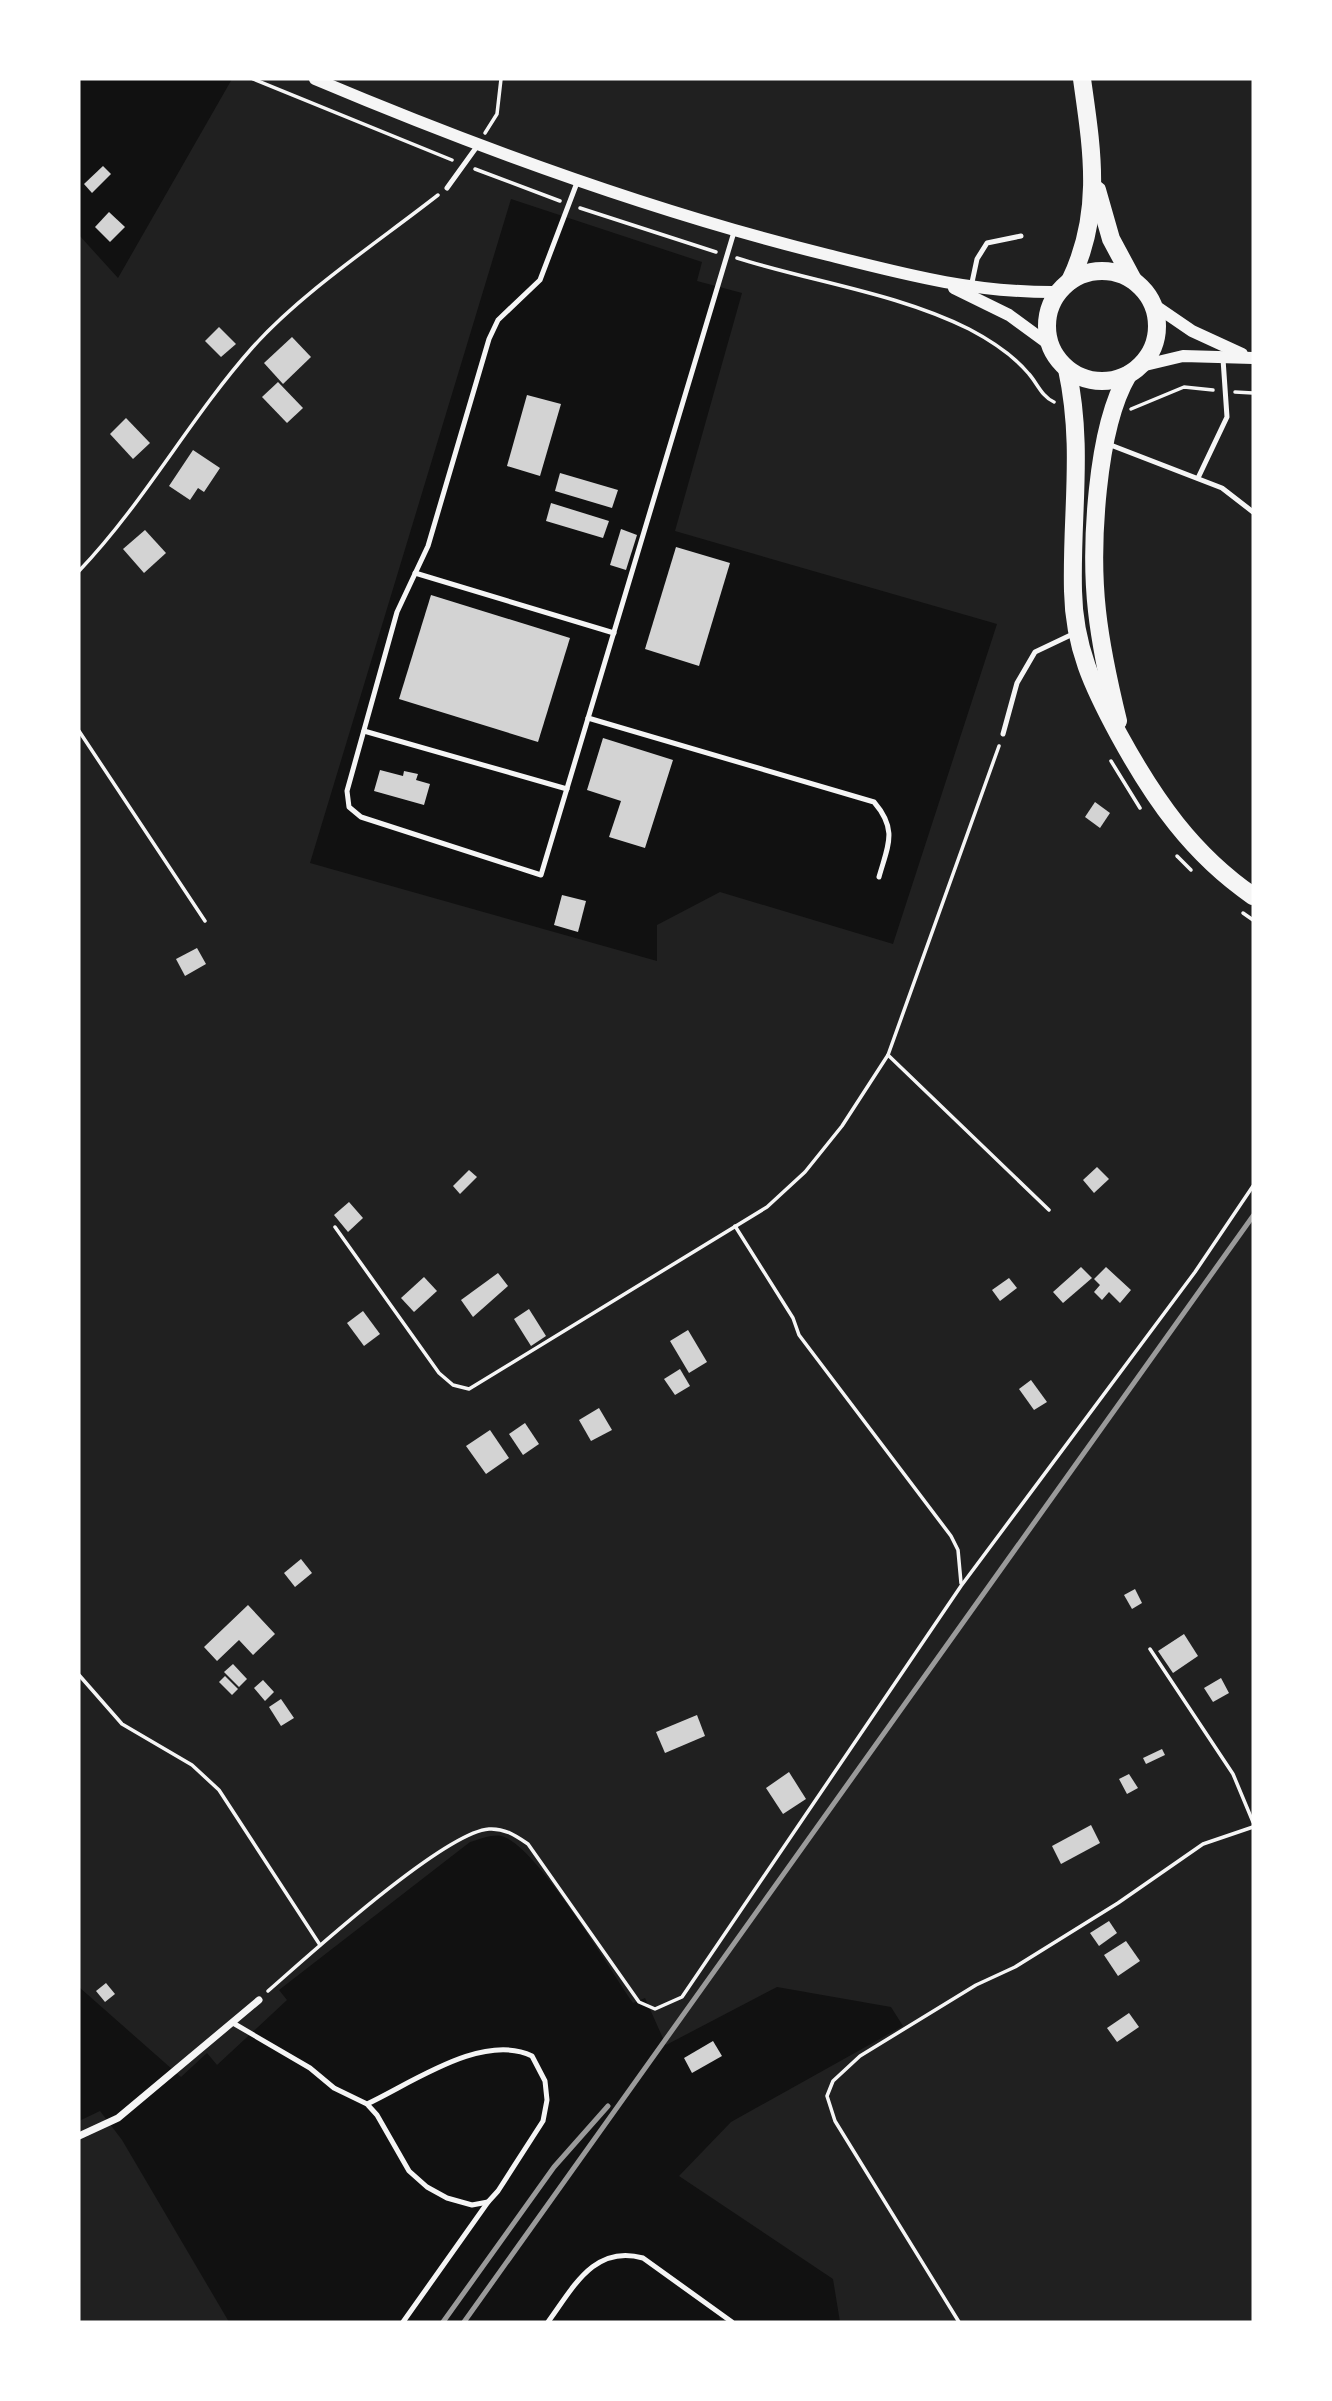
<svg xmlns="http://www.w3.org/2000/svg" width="1332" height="2401" font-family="'Source Sans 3',sans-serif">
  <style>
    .green { fill: #202020; fill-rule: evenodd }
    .building { fill: #d3d3d3 }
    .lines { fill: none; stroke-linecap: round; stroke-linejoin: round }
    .path { stroke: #f5f5f5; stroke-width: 3.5 }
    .service { stroke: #f5f5f5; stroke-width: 5 }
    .minor { stroke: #f5f5f5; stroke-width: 7 }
    .tertiary { stroke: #f5f5f5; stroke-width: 12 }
    .primary { stroke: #f5f5f5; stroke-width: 18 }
    .rail { stroke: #9a9a9a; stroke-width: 5 }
  </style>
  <rect width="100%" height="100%" fill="#111"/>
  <g class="green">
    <path d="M 232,79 L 1253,79 L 1253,2322 L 840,2322 L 833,2279 L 679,2176 L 731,2122 L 903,2026 L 891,2007 L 777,1987 L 666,2045 L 645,1998 L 633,2003 C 610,1970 535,1843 501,1836 C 492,1834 478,1840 470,1842 L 279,1990 L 287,2000 L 217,2065 L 207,2053 L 181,2077 L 79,1987 L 79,235 L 118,278 ZM 511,199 L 702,262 L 697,281 L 742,293 L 675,531 L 997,624 L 893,944 L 720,892 L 657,925 L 657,961 L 310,863 Z"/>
    <path d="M 100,2111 L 122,2140 L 229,2322 L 79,2322 L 79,2121 Z"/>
  </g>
  <g class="building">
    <path d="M 103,166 L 111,174 L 92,193 L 84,184 Z"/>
    <path d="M 109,212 L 125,227 L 110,242 L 95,227 Z"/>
    <path d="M 219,327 L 236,344 L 221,357 L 205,341 Z"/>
    <path d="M 292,337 L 311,357 L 283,384 L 264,363 Z"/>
    <path d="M 278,382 L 303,408 L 287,423 L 262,397 Z"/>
    <path d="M 527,395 L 561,404 L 540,476 L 507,466 Z"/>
    <path d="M 126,418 L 150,443 L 133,459 L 110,434 Z"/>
    <path d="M 193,450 L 220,468 L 204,492 L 198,488 L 190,500 L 169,486 Z"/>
    <path d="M 560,473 L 618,490 L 612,508 L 555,491 Z"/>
    <path d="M 551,503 L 609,521 L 603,538 L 546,521 Z"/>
    <path d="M 621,529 L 637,535 L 626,570 L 610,565 Z"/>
    <path d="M 145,530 L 166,553 L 144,573 L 123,549 Z"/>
    <path d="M 676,547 L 730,563 L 699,666 L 645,649 Z"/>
    <path d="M 431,595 L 570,638 L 538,742 L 399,699 Z"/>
    <path d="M 603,738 L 673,760 L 645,848 L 609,837 L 621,801 L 587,790 Z"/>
    <path d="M 380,770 L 403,776 L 404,771 L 418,774 L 416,780 L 430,784 L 424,805 L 374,791 Z"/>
    <path d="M 1095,802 L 1110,813 L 1100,828 L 1085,817 Z"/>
    <path d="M 562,895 L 586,901 L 578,932 L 554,925 Z"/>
    <path d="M 197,948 L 206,964 L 185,976 L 176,959 Z"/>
    <path d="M 1097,1167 L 1109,1179 L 1094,1193 L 1083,1180 Z"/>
    <path d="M 469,1170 L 477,1177 L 460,1194 L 453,1186 Z"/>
    <path d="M 349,1202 L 363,1218 L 348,1232 L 334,1215 Z"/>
    <path d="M 1081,1267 L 1092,1278 L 1063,1303 L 1053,1292 Z"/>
    <path d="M 1106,1267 L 1131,1290 L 1120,1303 L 1109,1292 L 1102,1300 L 1094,1292 L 1100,1285 L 1094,1279 Z"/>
    <path d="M 498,1273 L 508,1286 L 473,1317 L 461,1300 Z"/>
    <path d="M 424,1277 L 437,1291 L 414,1312 L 401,1298 Z"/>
    <path d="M 1009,1278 L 1017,1288 L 1000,1301 L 992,1290 Z"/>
    <path d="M 529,1309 L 546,1336 L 531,1346 L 514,1319 Z"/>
    <path d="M 363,1311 L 380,1334 L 364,1346 L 347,1323 Z"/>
    <path d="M 688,1330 L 707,1362 L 689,1373 L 670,1341 Z"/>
    <path d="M 680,1369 L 690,1386 L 675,1395 L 664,1379 Z"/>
    <path d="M 1031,1380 L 1047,1402 L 1034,1410 L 1019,1389 Z"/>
    <path d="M 599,1408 L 612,1430 L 591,1441 L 579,1420 Z"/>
    <path d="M 525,1423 L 539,1444 L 523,1455 L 509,1434 Z"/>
    <path d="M 490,1430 L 509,1458 L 486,1474 L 466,1446 Z"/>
    <path d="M 301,1559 L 312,1573 L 295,1587 L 284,1573 Z"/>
    <path d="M 1135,1589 L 1142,1603 L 1132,1609 L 1124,1595 Z"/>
    <path d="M 248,1605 L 275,1634 L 253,1655 L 239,1640 L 217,1661 L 204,1647 Z"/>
    <path d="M 1184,1634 L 1198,1656 L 1173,1673 L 1158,1651 Z"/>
    <path d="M 233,1664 L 247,1679 L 239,1687 L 224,1672 Z"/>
    <path d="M 225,1676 L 238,1689 L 232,1695 L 219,1682 Z"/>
    <path d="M 1221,1678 L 1229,1693 L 1213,1702 L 1204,1688 Z"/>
    <path d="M 263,1680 L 274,1692 L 265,1701 L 254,1688 Z"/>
    <path d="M 281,1699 L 294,1718 L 281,1726 L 269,1707 Z"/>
    <path d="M 697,1715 L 705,1736 L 665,1753 L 656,1732 Z"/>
    <path d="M 1162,1749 L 1165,1755 L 1146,1764 L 1143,1758 Z"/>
    <path d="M 789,1772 L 806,1799 L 783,1814 L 766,1788 Z"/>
    <path d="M 1129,1774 L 1138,1788 L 1127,1794 L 1119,1779 Z"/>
    <path d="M 1091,1825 L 1100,1843 L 1061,1864 L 1052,1846 Z"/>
    <path d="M 1109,1921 L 1117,1933 L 1099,1946 L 1090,1933 Z"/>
    <path d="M 1126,1941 L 1140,1961 L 1118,1976 L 1104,1955 Z"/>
    <path d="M 106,1983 L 115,1994 L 105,2002 L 96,1991 Z"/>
    <path d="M 1129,2013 L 1139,2027 L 1117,2042 L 1107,2028 Z"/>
    <path d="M 713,2041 L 722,2056 L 692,2073 L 684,2058 Z"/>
  </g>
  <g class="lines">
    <g class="path">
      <path d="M 253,79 L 452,160"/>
      <path d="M 485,133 L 497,114 L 501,79"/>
      <path d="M 475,169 L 560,201"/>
      <path d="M 580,208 L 716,252"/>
      <path d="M 737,258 C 813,282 897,293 969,329 C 990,340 1014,356 1029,374 C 1037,383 1042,397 1054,402"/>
      <path d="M 1235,392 L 1253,393"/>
      <path d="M 1131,409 L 1184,387 L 1213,390"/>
      <path d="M 79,571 C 144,503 190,418 252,348 C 302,292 378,242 438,195"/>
      <path d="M 79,731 L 205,921"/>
      <path d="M 1111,761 L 1140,808"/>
      <path d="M 1177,856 L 1191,870"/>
      <path d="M 1243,913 L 1253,920"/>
      <path d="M 888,1055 L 1049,1210"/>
      <path d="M 735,1226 L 793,1318 L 799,1335 L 951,1536 L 958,1550 L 961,1583"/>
      <path d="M 335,1227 L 439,1373 L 453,1385 L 469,1389 L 767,1207 L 805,1172 L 842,1126 L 888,1055 L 999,746"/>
      <path d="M 1150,1649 L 1233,1774 L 1253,1822"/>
      <path d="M 79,1675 L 122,1724 L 192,1765 L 219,1790 L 320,1945"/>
      <path d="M 268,1991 C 307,1957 444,1832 489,1829 C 505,1828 516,1836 528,1844 L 639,2002 L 655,2009 L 682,1997 L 961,1586 L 1195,1272 L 1253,1186"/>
      <path d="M 959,2322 L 835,2121 L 827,2096 L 833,2081 L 860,2056 L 976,1985 L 1015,1967 L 1118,1903 L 1203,1844 L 1253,1827"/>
    </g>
    <g class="service">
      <path d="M 578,180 L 540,280 L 498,320 L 489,339 L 428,546 L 397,612 L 347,791 L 349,807 L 361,817 L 541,875 L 734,232"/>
      <path d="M 447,188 L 478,145"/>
      <path d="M 971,287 L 977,259 L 987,243 L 1021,236"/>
      <path d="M 1108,444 L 1222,488 L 1253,512"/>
      <path d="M 1198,478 L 1227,417 L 1223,359"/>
      <path d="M 415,573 L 614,633"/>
      <path d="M 588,718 L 874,802 C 898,830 888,845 879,877"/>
      <path d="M 364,731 L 567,789"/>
      <path d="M 1003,734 L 1017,683 L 1035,652 L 1075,633"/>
      <path d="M 233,2023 L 310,2068 L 334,2088 L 367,2104 L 377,2115 L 409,2171 L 427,2187 L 447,2198 L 472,2205 L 488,2202 L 498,2191 L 543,2121 L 547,2100 L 545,2081 L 532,2056 C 483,2032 412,2083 367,2104"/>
      <path d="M 403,2322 L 488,2202"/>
      <path d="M 548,2322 C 573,2288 594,2244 643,2258 L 732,2322"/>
    </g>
    <path class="minor" d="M 79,2136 L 118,2118 L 259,2000"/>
    <g class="tertiary">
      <path d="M 315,79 C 481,149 653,212 828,255 C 907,275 975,293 1058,292"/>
      <path d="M 954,288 L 1009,315 L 1050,345"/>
      <path d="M 1154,305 L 1192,331 L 1242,354"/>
      <path d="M 1141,366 L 1183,356 L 1253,358"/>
    </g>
    <g class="primary">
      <path d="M 1097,190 L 1111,239 L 1133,280"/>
      <circle cx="1102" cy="326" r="55"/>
      <path d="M 1070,281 C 1103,213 1092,150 1082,79"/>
      <path d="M 1067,369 C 1084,447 1071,513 1073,591 C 1074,647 1093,687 1119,735 C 1154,799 1192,854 1253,896"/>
      <path d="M 1118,721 C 1109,684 1101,648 1097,611 C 1090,548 1096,429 1128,375"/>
    </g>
    <g class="rail">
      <path d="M 443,2322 L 554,2167 L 608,2106"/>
      <path d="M 464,2322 L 1253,1216"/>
    </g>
  </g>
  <rect width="1332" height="2401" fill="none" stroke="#ffffff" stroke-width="161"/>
</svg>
